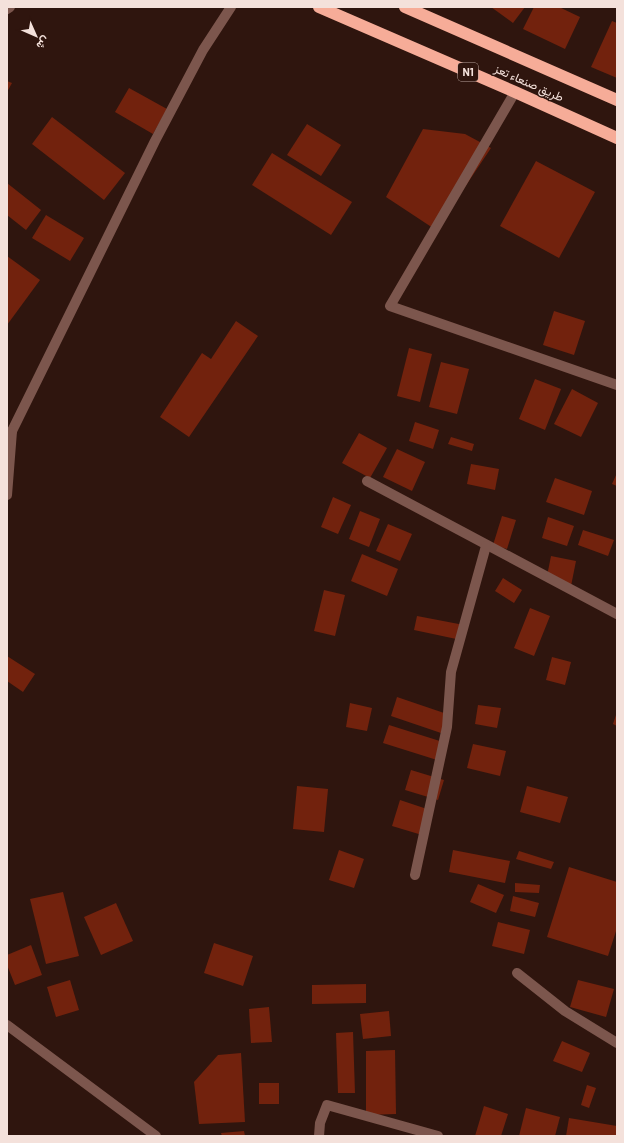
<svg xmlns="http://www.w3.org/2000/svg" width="624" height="1143" font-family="Barlow,Vazirmatn,sans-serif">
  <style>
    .building { fill: #72220d }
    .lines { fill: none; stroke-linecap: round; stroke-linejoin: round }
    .minor { stroke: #7c564d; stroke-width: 10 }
    .highway { stroke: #f6ac98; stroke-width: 12 }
    .labels { text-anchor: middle; stroke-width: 3; stroke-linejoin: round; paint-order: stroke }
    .shield { fill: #2f150e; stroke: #b9a49e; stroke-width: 1 }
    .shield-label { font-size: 11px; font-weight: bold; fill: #f4e1db }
    .street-label { font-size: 12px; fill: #f4e1db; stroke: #2f150e }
  </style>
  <rect width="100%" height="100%" fill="#2f150e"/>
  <g class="building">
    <path d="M 491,7 L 525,7 L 513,23 Z"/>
    <path d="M 534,7 L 559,7 L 580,17 L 565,49 L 523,29 Z"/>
    <path d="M 612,21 L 617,23 L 617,78 L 591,67 Z"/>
    <path d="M 7,81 L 12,83 L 7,92 Z"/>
    <path d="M 129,88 L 167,109 L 153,134 L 115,112 Z"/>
    <path d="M 52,117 L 125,173 L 104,200 L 32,144 Z"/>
    <path d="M 307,124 L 341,145 L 321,176 L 287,155 Z"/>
    <path d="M 423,129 L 465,134 L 491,148 L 436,230 L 386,197 Z"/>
    <path d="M 272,153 L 352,202 L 331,235 L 252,185 Z"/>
    <path d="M 536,161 L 595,192 L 559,258 L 500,226 Z"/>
    <path d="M 7,183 L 41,210 L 26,230 L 7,215 Z"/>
    <path d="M 46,215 L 84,238 L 70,261 L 32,238 Z"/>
    <path d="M 7,256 L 40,280 L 7,325 Z"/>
    <path d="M 554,311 L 585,321 L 574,355 L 543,345 Z"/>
    <path d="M 236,321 L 258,336 L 189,437 L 160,417 L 202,353 L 211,359 Z"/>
    <path d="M 409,348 L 432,354 L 420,402 L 397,396 Z"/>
    <path d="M 441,362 L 469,369 L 457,414 L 429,407 Z"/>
    <path d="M 535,379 L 561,389 L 545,430 L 519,419 Z"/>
    <path d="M 572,389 L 598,403 L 581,437 L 554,424 Z"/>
    <path d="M 415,422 L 439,430 L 433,449 L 409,441 Z"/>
    <path d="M 359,433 L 387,448 L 370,478 L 342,463 Z"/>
    <path d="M 451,437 L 474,444 L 472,451 L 448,444 Z"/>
    <path d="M 397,449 L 425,462 L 412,491 L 383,477 Z"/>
    <path d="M 471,464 L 499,469 L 495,490 L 467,484 Z"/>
    <path d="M 617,473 L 617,486 L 612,484 Z"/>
    <path d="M 555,478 L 592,491 L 584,515 L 546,502 Z"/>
    <path d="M 333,497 L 351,505 L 338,534 L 321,527 Z"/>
    <path d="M 360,511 L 380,519 L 369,547 L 349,539 Z"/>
    <path d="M 502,516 L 516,520 L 507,549 L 493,545 Z"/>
    <path d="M 548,517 L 574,526 L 567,546 L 542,538 Z"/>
    <path d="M 388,524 L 412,534 L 400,561 L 376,551 Z"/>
    <path d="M 583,530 L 614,540 L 608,556 L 578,545 Z"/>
    <path d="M 362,554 L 398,569 L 387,596 L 351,581 Z"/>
    <path d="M 551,556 L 576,561 L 571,586 L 546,581 Z"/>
    <path d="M 503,578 L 522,590 L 514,603 L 495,591 Z"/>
    <path d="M 324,590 L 345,595 L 335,636 L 314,631 Z"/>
    <path d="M 530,608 L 550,616 L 534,656 L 514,648 Z"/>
    <path d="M 417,616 L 464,625 L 461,640 L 414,630 Z"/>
    <path d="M 7,656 L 35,674 L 23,692 L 7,681 Z"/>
    <path d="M 552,657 L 571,662 L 565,685 L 546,680 Z"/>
    <path d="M 397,697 L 447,714 L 441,733 L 391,716 Z"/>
    <path d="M 350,703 L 372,708 L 367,731 L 346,727 Z"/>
    <path d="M 478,705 L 501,708 L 497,728 L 475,724 Z"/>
    <path d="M 617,712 L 617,726 L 613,724 Z"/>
    <path d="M 389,725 L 443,742 L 437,760 L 383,743 Z"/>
    <path d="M 473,744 L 506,751 L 500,776 L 467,768 Z"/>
    <path d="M 411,770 L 444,780 L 438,800 L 405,790 Z"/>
    <path d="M 297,786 L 328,789 L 324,832 L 293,829 Z"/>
    <path d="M 527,786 L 568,797 L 560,823 L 520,812 Z"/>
    <path d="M 400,800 L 430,810 L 422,835 L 392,826 Z"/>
    <path d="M 339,850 L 364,859 L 354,888 L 329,880 Z"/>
    <path d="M 453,850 L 510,861 L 505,883 L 449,872 Z"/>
    <path d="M 519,851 L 554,862 L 551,869 L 516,859 Z"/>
    <path d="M 569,867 L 617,882 L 617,928 L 608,956 L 547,937 Z"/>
    <path d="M 515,883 L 540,885 L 539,893 L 515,892 Z"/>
    <path d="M 478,884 L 504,895 L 496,913 L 470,902 Z"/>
    <path d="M 63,892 L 79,956 L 46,964 L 30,899 Z"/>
    <path d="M 513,896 L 539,903 L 535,917 L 510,911 Z"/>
    <path d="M 116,903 L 133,941 L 101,955 L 84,917 Z"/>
    <path d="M 498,922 L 530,930 L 524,954 L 492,946 Z"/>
    <path d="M 214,943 L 253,956 L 243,986 L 204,973 Z"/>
    <path d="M 31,945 L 42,975 L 15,985 L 7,965 L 7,955 Z"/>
    <path d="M 70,980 L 79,1010 L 56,1017 L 47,987 Z"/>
    <path d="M 578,980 L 614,989 L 606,1017 L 570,1007 Z"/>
    <path d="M 366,984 L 366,1003 L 312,1004 L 312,985 Z"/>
    <path d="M 269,1007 L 272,1042 L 251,1043 L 249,1009 Z"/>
    <path d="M 389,1011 L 391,1036 L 363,1039 L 360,1014 Z"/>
    <path d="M 353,1032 L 355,1093 L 338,1093 L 336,1033 Z"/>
    <path d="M 562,1041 L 590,1053 L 582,1072 L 553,1061 Z"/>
    <path d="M 395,1050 L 396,1114 L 366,1115 L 366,1051 Z"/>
    <path d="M 241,1053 L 245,1122 L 199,1124 L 194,1082 L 218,1055 Z"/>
    <rect x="259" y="1083" width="20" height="21"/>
    <path d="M 587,1085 L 596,1088 L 589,1108 L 581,1105 Z"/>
    <path d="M 484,1106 L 508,1114 L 501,1136 L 475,1136 Z"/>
    <path d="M 526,1108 L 560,1117 L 555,1136 L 519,1136 Z"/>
    <path d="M 569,1118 L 617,1126 L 617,1136 L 566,1136 Z"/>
    <path d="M 244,1131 L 245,1136 L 222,1136 L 221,1133 Z"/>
  </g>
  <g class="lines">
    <g class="minor">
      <path d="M 7,9 L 10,7"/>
      <path d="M 515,92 L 390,306 L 617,385"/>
      <path d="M 7,438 L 12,431 L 155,141 L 203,50 L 231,7"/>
      <path d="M 367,481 L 617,614"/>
      <path d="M 7,495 L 12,431"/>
      <path d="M 415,875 L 447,727 L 451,672 L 486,546"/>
      <path d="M 517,973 L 565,1011 L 617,1043"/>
      <path d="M 7,1025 L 156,1136"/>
      <path d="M 319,1136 L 320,1123 L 327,1105 L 438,1136"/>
    </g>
    <g class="highway">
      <path d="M 319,7 L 515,92 L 617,138"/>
      <path d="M 405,7 L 617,100"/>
    </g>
  </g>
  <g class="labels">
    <rect class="shield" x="458" y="63" width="20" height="18" rx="3"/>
    <g class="shield-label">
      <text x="468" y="76">N1</text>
    </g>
    <g class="street-label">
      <text transform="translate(529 83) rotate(24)" y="4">طريق صنعاء تعز</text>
    </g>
  </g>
  <rect width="624" height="1143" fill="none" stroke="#f4e1db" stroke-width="16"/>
  <g transform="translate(36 36) rotate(135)" stroke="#2f150e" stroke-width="3" paint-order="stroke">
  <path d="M0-3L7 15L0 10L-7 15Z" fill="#f4e1db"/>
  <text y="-6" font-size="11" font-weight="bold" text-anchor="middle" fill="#f4e1db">ش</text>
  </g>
</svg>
